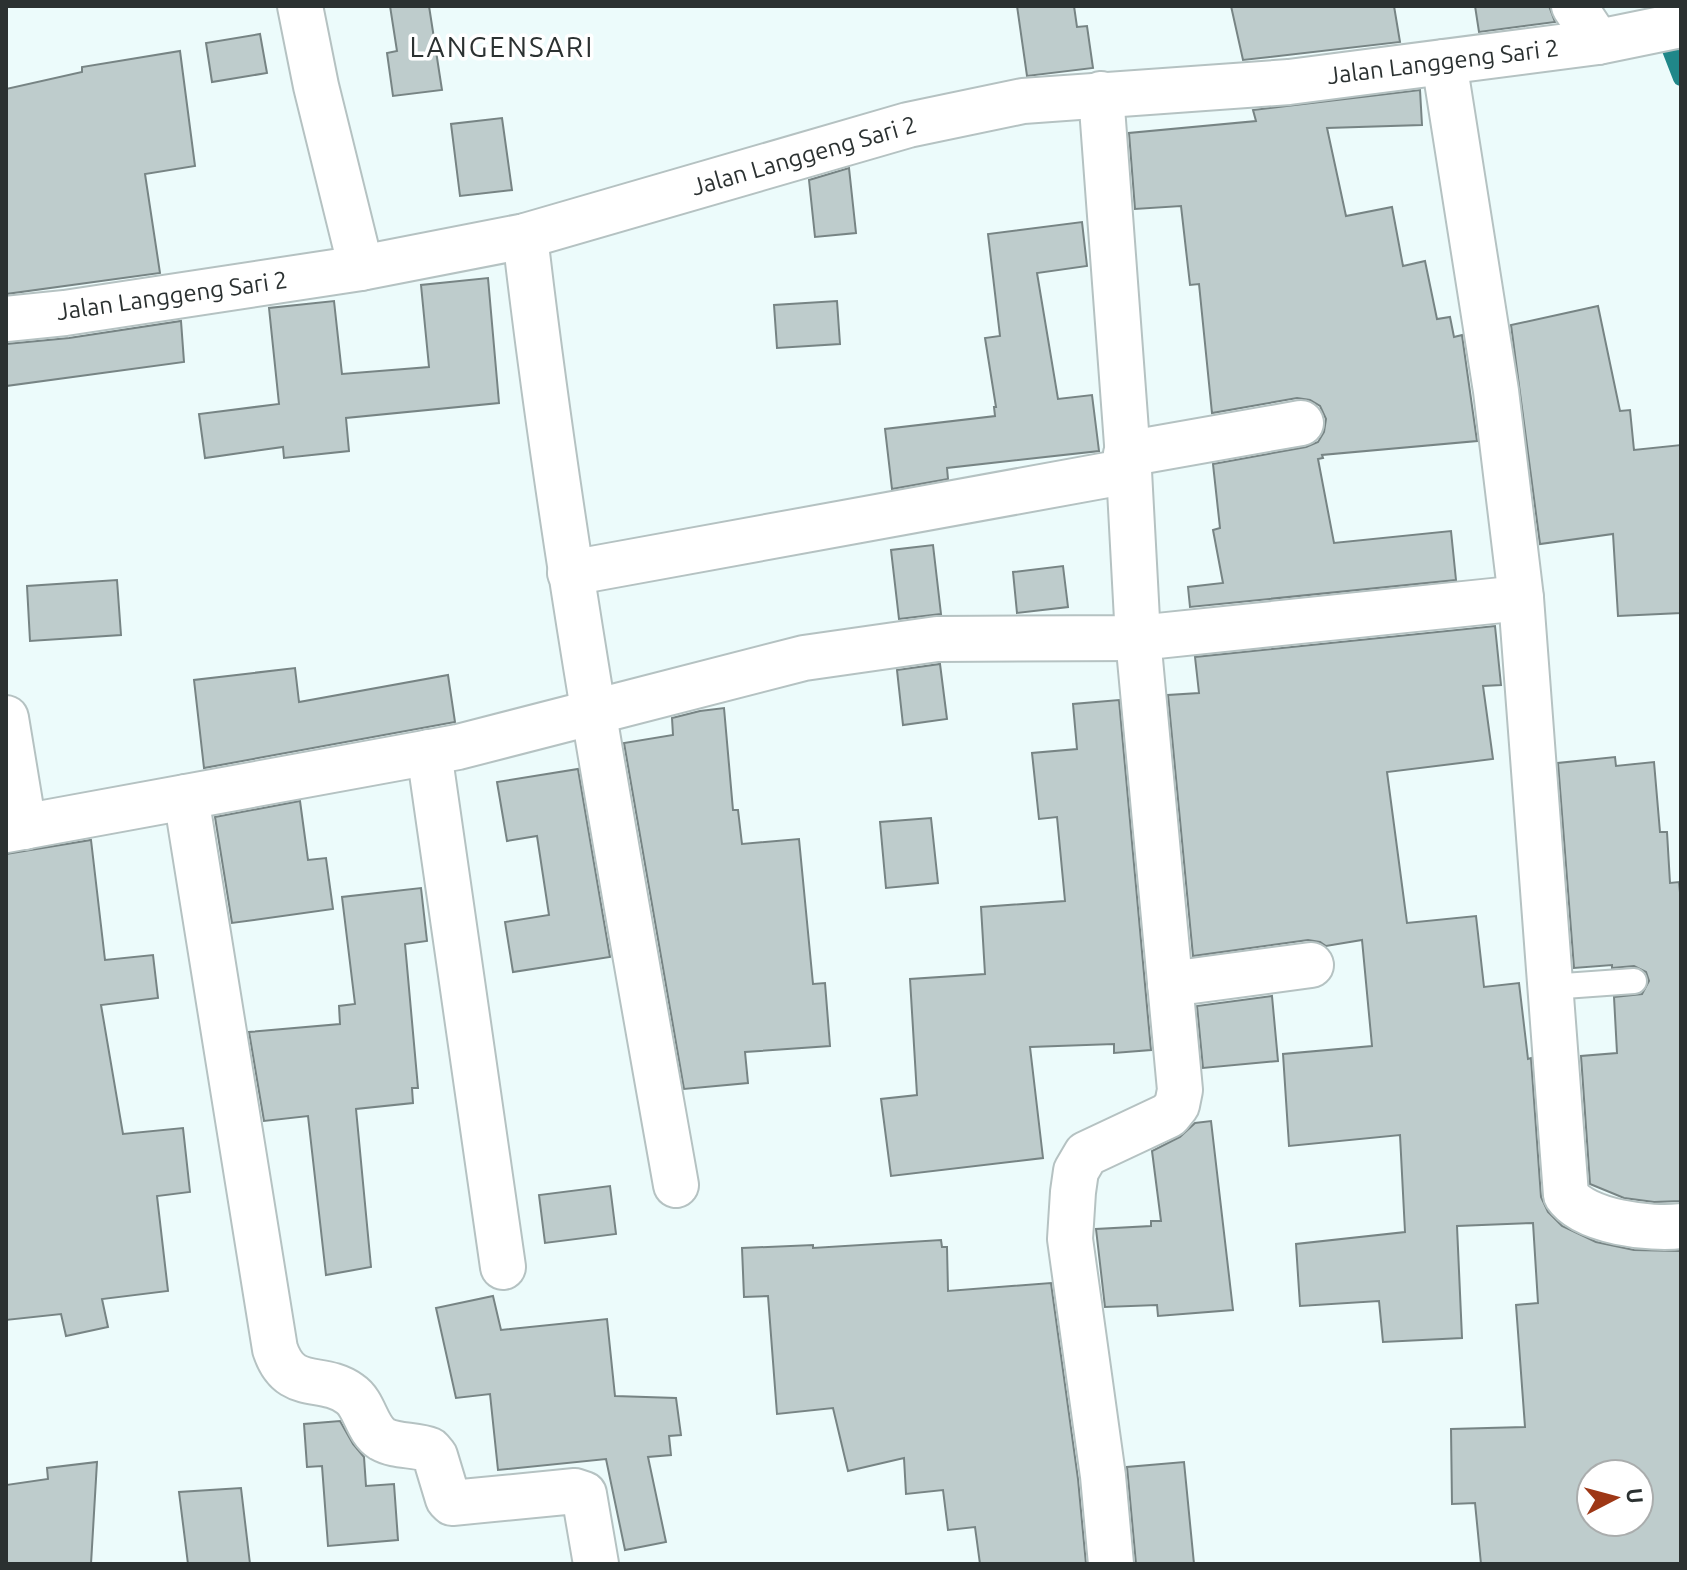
<svg xmlns="http://www.w3.org/2000/svg" width="1687" height="1570" font-family="Ubuntu,sans-serif">
  <style>
    .lines { fill: none; stroke-linecap: round; stroke-linejoin: round }
    .stream { stroke: #208789; stroke-width: 16 }
    .building { fill: #becccc; stroke: #778484; stroke-width: 2; fill-rule: evenodd }
    .lane-casing { stroke: #b5c2c2; stroke-width: 28 }
    .street-casing { stroke: #b5c2c2; stroke-width: 48 }
    .lane { stroke: #fff; stroke-width: 24 }
    .street { stroke: #fff; stroke-width: 44 }
    .labels { text-anchor: middle; stroke-width: 7; stroke-linejoin: round; paint-order: stroke }
    .street-label { font-size: 24px; fill: #2b3131; stroke: #fff }
    .quarter-label { font-size: 28px; letter-spacing: 2px; fill: #2b3131; stroke: #fff }
  </style>
  <rect width="100%" height="100%" fill="#ecfbfb"/>
  <g class="lines">
    <path class="stream" d="M 1653,6 L 1681,78"/>
  </g>
  <g class="building">
    <path d="M 390,6 L 429,6 L 442,90 L 393,96 L 387,53 L 397,51 Z"/>
    <path d="M 1017,6 L 1074,6 L 1077,27 L 1087,26 L 1093,68 L 1027,76 Z"/>
    <path d="M 1231,6 L 1394,6 L 1400,42 L 1243,60 Z"/>
    <path d="M 1475,6 L 1549,6 L 1555,22 L 1479,32 Z"/>
    <path d="M 260,34 L 267,73 L 212,82 L 206,43 Z"/>
    <path d="M 180,51 L 195,166 L 145,174 L 160,273 L 6,294 L 6,89 L 82,72 L 82,67 Z"/>
    <path d="M 1420,90 L 1422,125 L 1327,128 L 1346,216 L 1392,207 L 1403,266 L 1425,261 L 1437,319 L 1450,317 L 1454,337 L 1462,335 L 1477,441 L 1322,455 L 1323,458 L 1318,459 L 1334,543 L 1451,531 L 1456,580 L 1190,607 L 1188,587 L 1223,583 L 1213,530 L 1220,528 L 1213,464 L 1306,447 L 1318,442 L 1324,432 L 1326,419 L 1320,406 L 1310,400 L 1297,398 L 1212,413 L 1199,284 L 1190,285 L 1181,206 L 1135,209 L 1129,133 L 1256,121 L 1253,110 Z"/>
    <path d="M 502,118 L 512,190 L 460,196 L 451,124 Z"/>
    <path d="M 849,168 L 856,233 L 815,237 L 809,180 Z"/>
    <path d="M 1082,222 L 1087,266 L 1037,273 L 1058,399 L 1092,395 L 1099,451 L 947,468 L 948,479 L 892,489 L 885,429 L 995,416 L 994,407 L 996,407 L 985,338 L 1000,336 L 988,234 Z"/>
    <path d="M 488,278 L 499,403 L 346,418 L 349,451 L 284,458 L 283,447 L 205,458 L 199,414 L 279,404 L 269,308 L 334,301 L 342,374 L 429,367 L 421,285 Z"/>
    <path d="M 837,301 L 840,344 L 777,348 L 774,305 Z"/>
    <path d="M 1598,306 L 1620,411 L 1630,410 L 1634,450 L 1681,445 L 1681,613 L 1618,616 L 1613,534 L 1540,544 L 1511,325 Z"/>
    <path d="M 181,321 L 184,362 L 6,386 L 6,344 L 69,338 Z"/>
    <path d="M 933,545 L 941,614 L 899,619 L 891,550 Z"/>
    <path d="M 1063,566 L 1068,607 L 1017,613 L 1013,572 Z"/>
    <path d="M 117,580 L 121,635 L 30,641 L 27,586 Z"/>
    <path d="M 1495,626 L 1501,685 L 1483,686 L 1493,759 L 1387,772 L 1407,923 L 1476,916 L 1484,987 L 1519,983 L 1528,1059 L 1531,1058 L 1541,1197 L 1548,1212 L 1562,1226 L 1596,1242 L 1634,1250 L 1681,1251 L 1681,1564 L 1481,1564 L 1475,1503 L 1452,1504 L 1451,1429 L 1525,1427 L 1516,1305 L 1538,1303 L 1533,1223 L 1457,1226 L 1462,1338 L 1383,1342 L 1379,1301 L 1300,1306 L 1296,1244 L 1405,1232 L 1400,1135 L 1289,1146 L 1283,1054 L 1372,1046 L 1362,940 L 1326,946 L 1320,942 L 1308,940 L 1193,956 L 1168,695 L 1199,693 L 1195,657 ZM 1591,1474 L 1639,1474 L 1639,1522 L 1591,1522 Z"/>
    <path d="M 940,664 L 947,719 L 903,725 L 897,670 Z"/>
    <path d="M 295,668 L 299,702 L 448,675 L 455,722 L 204,768 L 194,680 Z"/>
    <path d="M 1119,700 L 1151,1050 L 1114,1053 L 1114,1044 L 1030,1047 L 1043,1158 L 891,1176 L 881,1099 L 917,1095 L 910,979 L 985,974 L 981,907 L 1065,901 L 1057,817 L 1039,819 L 1032,753 L 1077,749 L 1073,704 Z"/>
    <path d="M 724,708 L 733,810 L 738,810 L 742,844 L 799,839 L 813,984 L 825,983 L 830,1046 L 745,1052 L 748,1083 L 684,1089 L 624,743 L 673,735 L 672,718 L 700,711 Z"/>
    <path d="M 1615,757 L 1616,766 L 1654,762 L 1660,832 L 1667,832 L 1670,883 L 1679,882 L 1681,903 L 1681,1201 L 1654,1202 L 1624,1198 L 1590,1184 L 1581,1056 L 1617,1053 L 1614,997 L 1642,994 L 1649,981 L 1646,972 L 1634,966 L 1612,968 L 1612,965 L 1574,968 L 1558,763 Z"/>
    <path d="M 578,769 L 610,957 L 513,972 L 505,922 L 549,915 L 537,836 L 507,841 L 497,782 Z"/>
    <path d="M 300,801 L 308,860 L 326,858 L 333,909 L 232,923 L 215,817 Z"/>
    <path d="M 931,818 L 938,883 L 886,888 L 880,822 Z"/>
    <path d="M 91,840 L 105,960 L 153,955 L 158,998 L 101,1005 L 123,1134 L 183,1128 L 190,1192 L 157,1196 L 168,1291 L 102,1299 L 108,1327 L 66,1336 L 61,1314 L 6,1320 L 6,854 Z"/>
    <path d="M 421,888 L 427,941 L 405,944 L 418,1088 L 412,1088 L 413,1103 L 356,1109 L 371,1267 L 326,1275 L 308,1116 L 264,1121 L 249,1032 L 340,1024 L 339,1006 L 355,1004 L 342,897 Z"/>
    <path d="M 1272,996 L 1278,1061 L 1203,1068 L 1197,1006 Z"/>
    <path d="M 1211,1121 L 1233,1310 L 1158,1316 L 1157,1305 L 1105,1307 L 1096,1229 L 1151,1226 L 1151,1221 L 1161,1221 L 1152,1151 L 1180,1137 L 1195,1123 Z"/>
    <path d="M 610,1186 L 616,1234 L 545,1243 L 539,1195 Z"/>
    <path d="M 941,1240 L 942,1247 L 947,1247 L 948,1291 L 1051,1283 L 1078,1479 L 1086,1564 L 980,1564 L 975,1527 L 948,1530 L 943,1490 L 906,1494 L 904,1458 L 848,1471 L 833,1408 L 777,1414 L 768,1296 L 744,1297 L 742,1248 L 813,1245 L 813,1248 Z"/>
    <path d="M 493,1296 L 501,1330 L 607,1319 L 615,1396 L 676,1398 L 681,1435 L 669,1436 L 671,1455 L 648,1457 L 666,1542 L 625,1550 L 606,1459 L 498,1470 L 490,1394 L 456,1398 L 436,1308 Z"/>
    <path d="M 340,1421 L 353,1444 L 364,1457 L 366,1486 L 394,1484 L 398,1540 L 328,1546 L 322,1466 L 307,1467 L 304,1424 Z"/>
    <path d="M 97,1462 L 91,1564 L 6,1564 L 6,1485 L 48,1479 L 47,1468 Z"/>
    <path d="M 1184,1462 L 1194,1564 L 1136,1564 L 1127,1467 Z"/>
    <path d="M 241,1488 L 250,1564 L 188,1564 L 179,1492 Z"/>
  </g>
  <g class="lines">
    <defs>
      <path id="lane" d="M 1550,987 L 1634,981"/>
      <g id="street">
        <path d="M 300,6 L 316,86 L 361,268"/>
        <path d="M 1574,6 L 1598,42"/>
        <path d="M 1444,62 L 1496,391 L 1521,598 L 1566,1195 C 1584,1222 1651,1230 1681,1226"/>
        <path d="M 1101,94 L 1129,471 L 1138,638 L 1180,1090 L 1177,1105 L 1169,1115 L 1086,1154 L 1076,1171 L 1073,1192 L 1070,1239 L 1103,1476 L 1111,1564"/>
        <path d="M 525,236 C 562,554 620,869 676,1185"/>
        <path d="M 6,319 L 65,313 L 361,268 L 525,236 L 908,125 L 1023,101 L 1289,82 L 1598,42 L 1681,25"/>
        <path d="M 1126,454 L 1301,423"/>
        <path d="M 570,573 L 1129,471"/>
        <path d="M 6,718 L 24,827"/>
        <path d="M 429,752 L 503,1267"/>
        <path d="M 186,797 L 275,1349 C 290,1394 321,1373 350,1394 C 365,1404 366,1429 382,1439 C 396,1447 416,1444 430,1450 L 435,1456 L 448,1499 L 452,1503 L 575,1491 L 584,1494 L 596,1564"/>
        <path d="M 6,830 L 458,747 L 804,658 L 937,639 L 1138,638 L 1521,598"/>
        <path d="M 1170,984 L 1311,965"/>
      </g>
    </defs>
    <use href="#lane" class="lane-casing"/>
    <use href="#street" class="street-casing"/>
    <use href="#lane" class="lane"/>
    <use href="#street" class="street"/>
  </g>
  <g class="labels">
    <g class="street-label">
      <text transform="translate(1443 62) rotate(-7)" y="8">Jalan Langgeng Sari 2</text>
      <text transform="translate(804 156) rotate(-16)" y="8">Jalan Langgeng Sari 2</text>
      <text transform="translate(172 296) rotate(-8)" y="8">Jalan Langgeng Sari 2</text>
    </g>
    <g class="quarter-label">
      <text x="502" y="57">LANGENSARI</text>
    </g>
  </g>
  <rect width="1687" height="1570" fill="none" stroke="#2b3131" stroke-width="16"/>
  <g transform="translate(1615 1498) rotate(84)"><circle r="38" fill="#ffffff" stroke="#aaadad" stroke-width="2"/>
  <path d="M0-6L14 30L0 20L-14 30Z" fill="#9e3716"/>
  <text y="-12" font-size="22" font-weight="bold" text-anchor="middle" fill="#2b3131">U</text>
  </g>
</svg>
